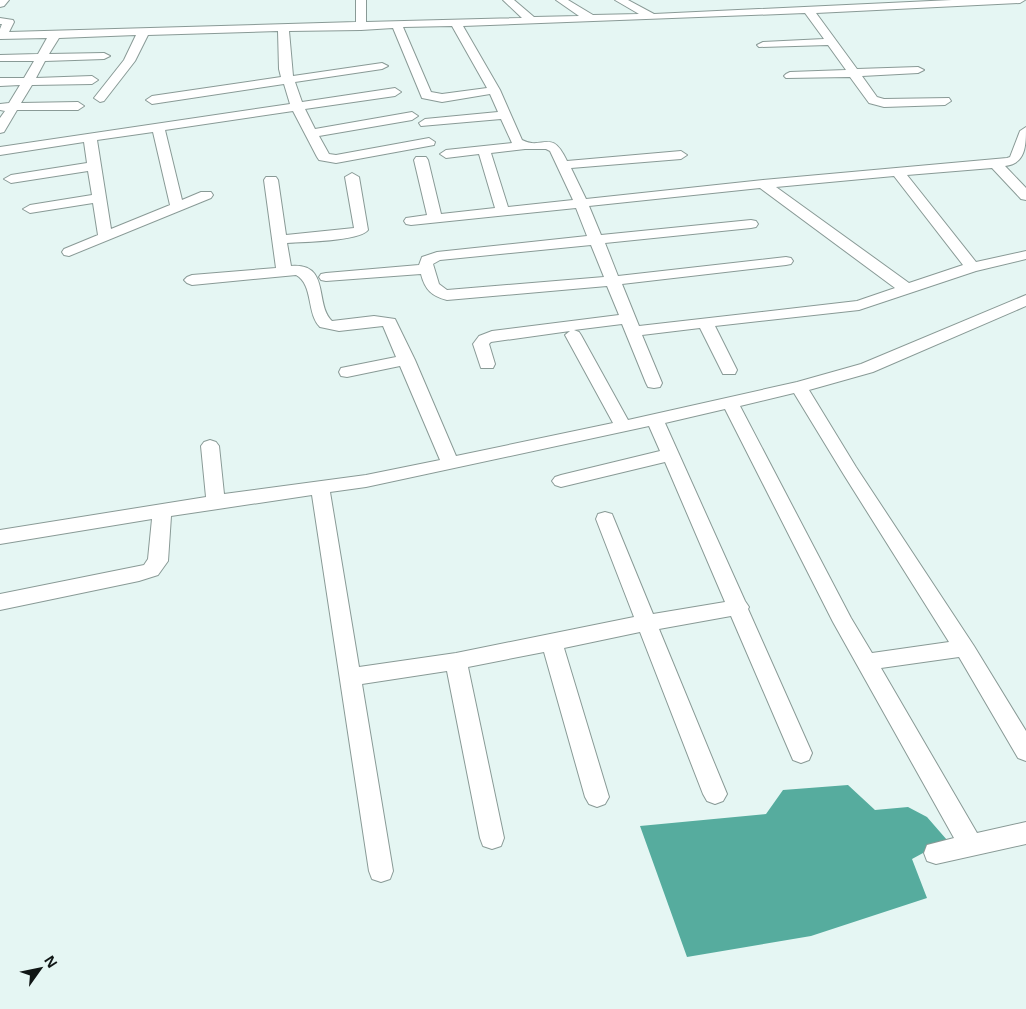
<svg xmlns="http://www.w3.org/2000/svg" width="1026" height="1009" font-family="'Open Sans',sans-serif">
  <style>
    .water { fill: #56ac9e }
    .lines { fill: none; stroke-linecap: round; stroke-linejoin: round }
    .minor-casing { stroke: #899a96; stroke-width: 2 }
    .minor { fill: #fff; fill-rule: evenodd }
  </style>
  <rect width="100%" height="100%" fill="#e5f6f3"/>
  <path class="water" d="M 848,785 L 875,810 L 908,807 L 927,817 L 947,840 L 912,859 L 927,898 L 811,936 L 687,957 L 640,826 L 766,814 L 783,790 Z"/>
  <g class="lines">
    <defs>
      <g id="minor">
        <path d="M 0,0 L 9,0 L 4,6 L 0,7 Z"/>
        <path d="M 356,0 L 366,0 L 366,22 L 522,18 L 503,0 L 514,0 L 534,17 L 579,16 L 556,0 L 568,0 L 593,15 L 639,14 L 615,0 L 628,0 L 654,14 L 952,0 L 1025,0 L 1020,3 L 816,13 L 857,69 L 918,67 L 924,70 L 918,73 L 862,76 L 877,97 L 884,99 L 949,98 L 951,101 L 945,105 L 884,107 L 869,103 L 850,77 L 786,78 L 784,76 L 786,74 L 790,72 L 846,70 L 828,45 L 759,47 L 757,45 L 763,42 L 824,39 L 805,13 L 463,26 L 500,90 L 522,140 C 543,151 551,127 567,161 L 681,151 L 687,155 L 681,159 L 571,168 L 586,199 L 763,180 L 1007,158 L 1010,157 L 1020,131 L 1026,127 C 1026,145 1026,164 1005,166 L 1026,188 L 1026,200 L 1021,199 L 992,168 L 907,175 L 976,262 L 1026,251 L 1026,259 L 976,271 L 859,310 L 715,326 L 737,370 L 735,374 L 723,374 L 700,328 L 642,335 L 662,383 L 660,387 L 654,388 L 648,387 L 646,383 L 622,324 L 574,330 L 579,332 L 581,335 L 628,420 L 797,382 L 861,364 L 1026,295 L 1026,306 L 873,372 L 809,390 L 856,467 L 974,646 L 1026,731 L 1026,761 L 1018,758 L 959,657 L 881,668 L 977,833 L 1026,822 L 1026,844 L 936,864 L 927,861 L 924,853 L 927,845 L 954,838 L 833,622 L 725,409 L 665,423 L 745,601 L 749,607 L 748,609 L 812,753 L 809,760 L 801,763 L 793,760 L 731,616 L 659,629 L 727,794 L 723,801 L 715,804 L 707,801 L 703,794 L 640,632 L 564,648 L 609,797 L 605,804 L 597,807 L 589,804 L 585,797 L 544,652 L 468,667 L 504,838 L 501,846 L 492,849 L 483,846 L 480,838 L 447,671 L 362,684 L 393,871 L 390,879 L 381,882 L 372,879 L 369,871 L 312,495 L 171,516 L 168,561 L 158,575 L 139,581 L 0,610 L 0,594 L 144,565 L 148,559 L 152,519 L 0,544 L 0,530 L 206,497 L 201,446 L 204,442 L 210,440 L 216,442 L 219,446 L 224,494 L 366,475 L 440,460 L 400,366 L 347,377 L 341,376 L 339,372 L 341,368 L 396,357 L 383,326 L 339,331 L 320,327 C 306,313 314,285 296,275 L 192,285 L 187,283 L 184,280 L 187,277 L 192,275 L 276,268 L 264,180 L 266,177 L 276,177 L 278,180 L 286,235 L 354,228 L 345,177 L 352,173 L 359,177 L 368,230 C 360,241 303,242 287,243 L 291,266 C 331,263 314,304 332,321 L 374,316 L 395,319 L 415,360 L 456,456 L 613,423 L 565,335 L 570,331 L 491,342 L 489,344 L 495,364 L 493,368 L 481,368 L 473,344 L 479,336 L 492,331 L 619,315 L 607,286 L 447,300 C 432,296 425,290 421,274 L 326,281 L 321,280 L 319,277 L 321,274 L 326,273 L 419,265 L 422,257 L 437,252 L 587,236 L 576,208 L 411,225 L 406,224 L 404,221 L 406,218 L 427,215 L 414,160 L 416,157 L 426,157 L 428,160 L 441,214 L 495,208 L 479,154 L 446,158 L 440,154 L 446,150 L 512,143 L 501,119 L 421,126 L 419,123 L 425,119 L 498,112 L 490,94 L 442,102 L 422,98 L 393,28 L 361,30 L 289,31 L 293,76 L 382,63 L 388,66 L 382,69 L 295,82 L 302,102 L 395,88 L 401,92 L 395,96 L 305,109 L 315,129 L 412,112 L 418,116 L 412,120 L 319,136 L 329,154 L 336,155 L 429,138 L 435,142 L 434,145 L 336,163 L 319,160 L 317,157 L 293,111 L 165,130 L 182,200 L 201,192 L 211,192 L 213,195 L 211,198 L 69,256 L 64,255 L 62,252 L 64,249 L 98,235 L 93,203 L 30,213 L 23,209 L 30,205 L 92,195 L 88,171 L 11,183 L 4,179 L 11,175 L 87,163 L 84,142 L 0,155 L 0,147 L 290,104 L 284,84 L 152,104 L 146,100 L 152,96 L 281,77 L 279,69 L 278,31 L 148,35 L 135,61 L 104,101 L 100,102 L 94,98 L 124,60 L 136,35 L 59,38 L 49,54 L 104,53 L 110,56 L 104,59 L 45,61 L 36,78 L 92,76 L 98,80 L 92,84 L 32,85 L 21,103 L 78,102 L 84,106 L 78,110 L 17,110 L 4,132 L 0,133 L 0,118 L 5,111 L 0,110 L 0,104 L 9,103 L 20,85 L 0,86 L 0,78 L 24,78 L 34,61 L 0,61 L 0,55 L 38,54 L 47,38 L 0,39 L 0,29 L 2,24 L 0,24 L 0,18 L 13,20 L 14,22 L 9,32 L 356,22 ZM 452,26 L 487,88 L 442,94 L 431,92 L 403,27 ZM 153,132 L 170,205 L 111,229 L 97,140 ZM 525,149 L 546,149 L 550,151 L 573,200 L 508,207 L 491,153 ZM 894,176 L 963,265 L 909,283 L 776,187 ZM 760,188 L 895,288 L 857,301 L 639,326 L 622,284 L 786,265 L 791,264 L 793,261 L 791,258 L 786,257 L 618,276 L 605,243 L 751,228 L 756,227 L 758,224 L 756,221 L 751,220 L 601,235 L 589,206 ZM 591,245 L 604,277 L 447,290 L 439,284 L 433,264 L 440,260 ZM 794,393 L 844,475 L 949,642 L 872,653 L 851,618 L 740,406 ZM 649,426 L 660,451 L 561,475 L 555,477 L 552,481 L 555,485 L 561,487 L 665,462 L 725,602 L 653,614 L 614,519 L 612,514 L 605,512 L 598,514 L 596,519 L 634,617 L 456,653 L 359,667 L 330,492 L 366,487 Z"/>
      </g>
    </defs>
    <use href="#minor" class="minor-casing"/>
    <use href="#minor" class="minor"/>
  </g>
  <g transform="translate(40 969) rotate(57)" stroke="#e5f6f3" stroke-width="4" paint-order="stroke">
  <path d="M0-4L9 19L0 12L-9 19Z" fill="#101615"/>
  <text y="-8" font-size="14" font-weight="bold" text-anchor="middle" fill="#101615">N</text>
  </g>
</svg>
